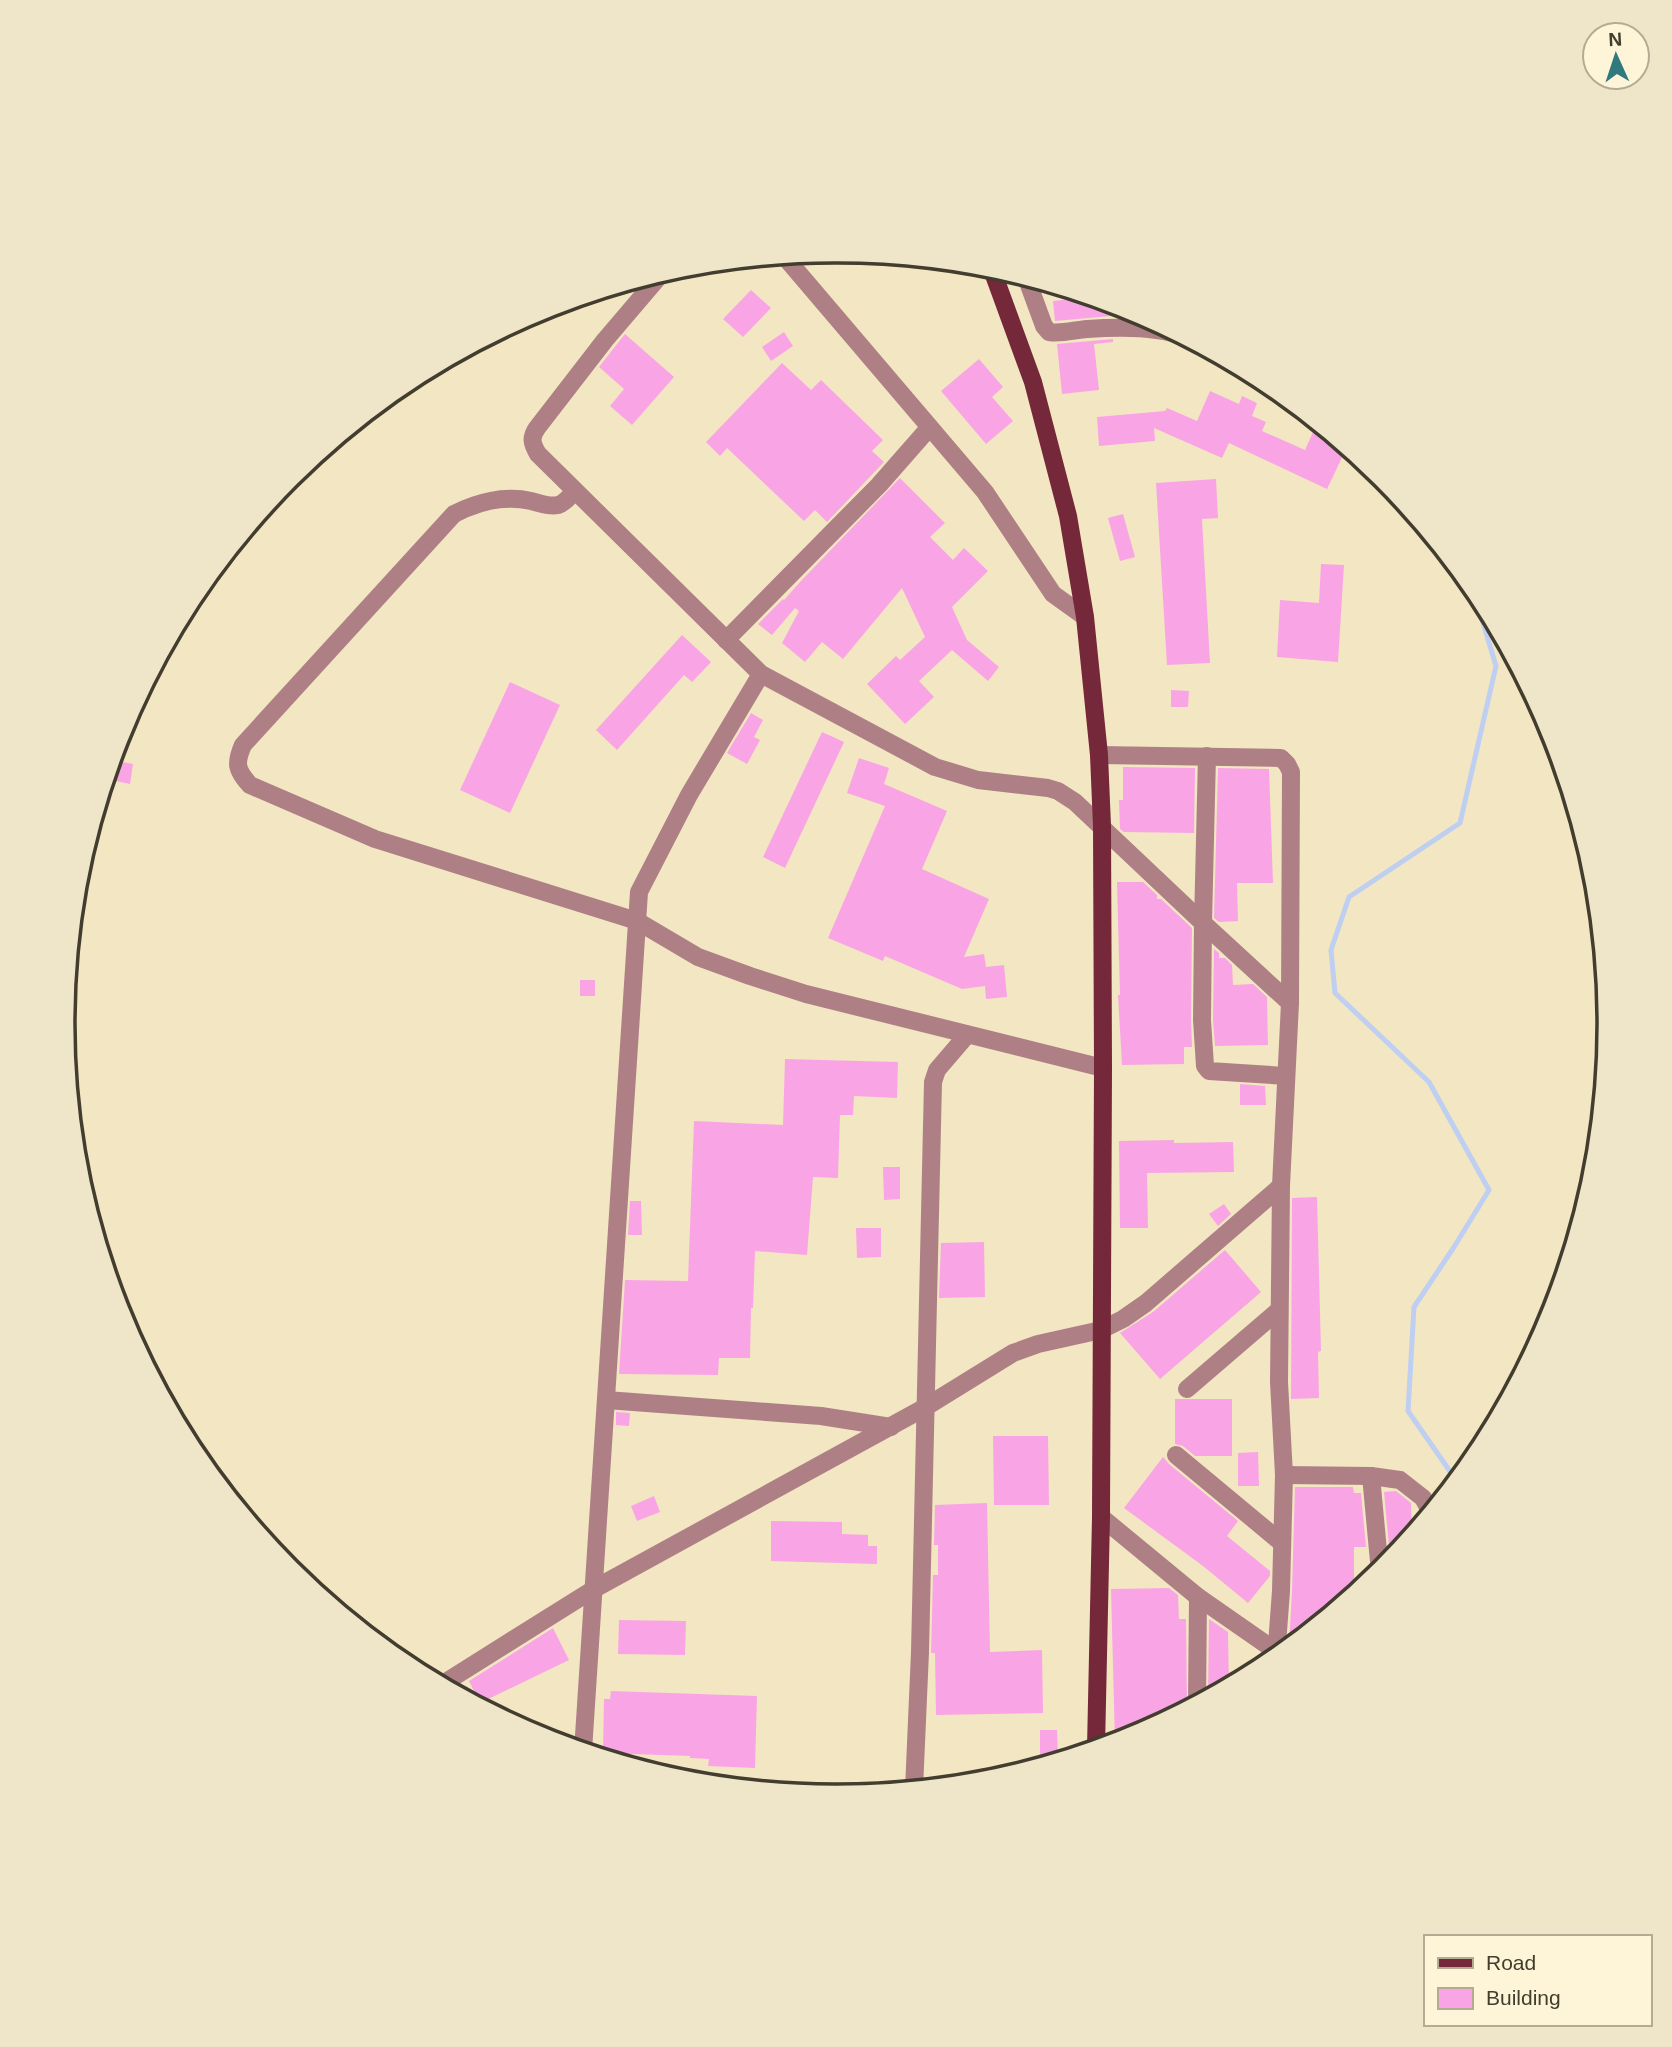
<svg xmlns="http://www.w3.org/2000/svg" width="1672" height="2047" font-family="Arial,sans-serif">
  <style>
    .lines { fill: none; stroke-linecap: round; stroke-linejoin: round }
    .stream { stroke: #becff1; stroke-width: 5 }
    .building { fill: #f9a5e5 }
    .minor { stroke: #ae8086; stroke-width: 18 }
    .major { stroke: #752839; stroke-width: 18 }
    .rim { fill: none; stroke: #423d2e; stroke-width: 3.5 }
  </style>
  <rect width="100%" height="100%" fill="#f3e6c3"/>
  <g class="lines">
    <path class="stream" d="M 1456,1480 L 1408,1411 L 1414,1307 L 1454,1247 L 1489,1190 L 1429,1082 L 1335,993 L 1331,950 L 1349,897 L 1460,823 L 1496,666 L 1472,586"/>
  </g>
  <g class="building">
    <path d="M 751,290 L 771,308 L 743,337 L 723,319 Z"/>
    <path d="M 1092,297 L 1110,303 L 1111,316 L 1055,321 L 1053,301 Z"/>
    <path d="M 784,332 L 793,346 L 771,361 L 762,347 Z"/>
    <path d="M 625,334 L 674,377 L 632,425 L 610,406 L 624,389 L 599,367 Z"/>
    <path d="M 1113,339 L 1113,342 L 1094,344 L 1099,390 L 1062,394 L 1057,344 Z"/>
    <path d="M 979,359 L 1003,387 L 992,397 L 1013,421 L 986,444 L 941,391 Z"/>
    <path d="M 782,363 L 811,390 L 821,380 L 883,440 L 872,451 L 884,462 L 827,522 L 815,510 L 804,521 L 727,448 L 720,456 L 706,442 Z"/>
    <path d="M 1210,391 L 1239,404 L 1242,396 L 1257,403 L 1252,416 L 1266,422 L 1262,431 L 1305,450 L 1317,423 L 1347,447 L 1327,489 L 1229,443 L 1222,458 L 1154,428 L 1155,441 L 1099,446 L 1097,417 L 1165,411 L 1167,408 L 1197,421 Z"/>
    <path d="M 900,478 L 945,523 L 930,537 L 953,560 L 964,548 L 988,571 L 952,607 L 967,640 L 999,667 L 988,681 L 952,650 L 919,681 L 934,697 L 905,724 L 867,684 L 896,656 L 900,660 L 925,637 L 902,588 L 843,659 L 822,642 L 805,662 L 782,643 L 799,611 L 795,608 L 772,635 L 758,624 L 783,599 L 784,600 L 800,582 Z"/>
    <path d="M 1216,479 L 1218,518 L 1202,519 L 1210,663 L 1167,665 L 1156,483 Z"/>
    <path d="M 1123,514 L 1135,557 L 1120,561 L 1108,518 Z"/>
    <path d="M 1321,564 L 1344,565 L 1338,662 L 1277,657 L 1280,600 L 1319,603 Z"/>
    <path d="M 682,635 L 711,662 L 692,682 L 684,675 L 617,750 L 596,730 Z"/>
    <path d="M 510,682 L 560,705 L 510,813 L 460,790 Z"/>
    <path d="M 1171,690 L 1189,691 L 1188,707 L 1171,707 Z"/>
    <path d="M 751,713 L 763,720 L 754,737 L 760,740 L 747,764 L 727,753 Z"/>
    <path d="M 822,732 L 844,742 L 785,868 L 763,857 Z"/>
    <path d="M 859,758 L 889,768 L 884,784 L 947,811 L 922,869 L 989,899 L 964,957 L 984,954 L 986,967 L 1004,965 L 1007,997 L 986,999 L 985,986 L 962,989 L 885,956 L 883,961 L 828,938 L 885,806 L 847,793 Z"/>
    <path d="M 112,760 L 133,764 L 130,784 L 106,779 Z"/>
    <path d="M 1123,767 L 1195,768 L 1194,833 L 1124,832 L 1120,829 L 1119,800 L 1123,800 Z"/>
    <path d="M 1218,768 L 1269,769 L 1273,883 L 1237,883 L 1238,921 L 1219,922 L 1214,918 Z"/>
    <path d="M 1117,882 L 1143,882 L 1157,895 L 1157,899 L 1161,899 L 1192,928 L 1191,1020 L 1192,1047 L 1184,1047 L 1184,1064 L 1122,1065 L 1118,995 L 1120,995 Z"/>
    <path d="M 1214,949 L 1219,953 L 1219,958 L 1225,958 L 1232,965 L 1233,985 L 1253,984 L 1267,997 L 1268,1045 L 1215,1046 L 1213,1020 Z"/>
    <rect x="580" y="980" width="15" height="16"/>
    <path d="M 785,1059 L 898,1062 L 897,1098 L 854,1096 L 853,1115 L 840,1115 L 838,1178 L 813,1177 L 807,1255 L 755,1251 L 753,1308 L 751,1308 L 750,1358 L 719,1358 L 718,1375 L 619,1374 L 625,1280 L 688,1281 L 694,1121 L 783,1125 Z"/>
    <path d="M 1240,1084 L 1265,1086 L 1266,1105 L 1240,1105 Z"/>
    <path d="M 1174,1140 L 1174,1143 L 1233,1142 L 1234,1172 L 1147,1173 L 1148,1228 L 1120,1228 L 1119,1141 Z"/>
    <path d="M 883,1167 L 900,1167 L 900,1199 L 884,1200 Z"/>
    <path d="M 1317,1197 L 1321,1351 L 1318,1352 L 1319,1398 L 1291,1399 L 1292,1198 Z"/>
    <path d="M 630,1201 L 641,1201 L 642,1235 L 628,1235 Z"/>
    <path d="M 1224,1204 L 1231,1214 L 1218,1226 L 1209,1214 Z"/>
    <path d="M 856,1228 L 881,1228 L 881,1257 L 857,1258 Z"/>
    <path d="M 984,1242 L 985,1297 L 939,1298 L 941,1243 Z"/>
    <path d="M 1225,1250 L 1261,1292 L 1160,1379 L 1120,1333 L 1153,1312 Z"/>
    <path d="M 1175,1399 L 1232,1399 L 1232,1456 L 1195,1456 L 1183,1446 L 1175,1444 Z"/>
    <path d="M 616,1412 L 630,1413 L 629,1426 L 616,1425 Z"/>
    <path d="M 993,1436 L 1048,1436 L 1049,1505 L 994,1505 Z"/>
    <path d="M 1258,1452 L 1259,1486 L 1238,1486 L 1238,1453 Z"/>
    <path d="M 1163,1457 L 1169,1464 L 1238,1521 L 1227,1536 L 1270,1571 L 1270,1576 L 1248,1603 L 1203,1566 L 1124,1508 Z"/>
    <path d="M 1295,1487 L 1353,1487 L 1354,1493 L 1361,1493 L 1366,1547 L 1354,1547 L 1354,1594 L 1289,1647 L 1292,1591 Z"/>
    <path d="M 1396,1491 L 1411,1503 L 1412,1534 L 1403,1545 L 1389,1545 L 1384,1492 Z"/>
    <path d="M 654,1496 L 660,1512 L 637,1521 L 631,1506 Z"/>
    <path d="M 987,1503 L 990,1652 L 1042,1650 L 1043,1713 L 936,1715 L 935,1653 L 931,1653 L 933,1575 L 938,1575 L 938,1545 L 934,1545 L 935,1505 Z"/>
    <path d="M 771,1521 L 842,1522 L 842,1534 L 868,1535 L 868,1546 L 877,1546 L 877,1564 L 771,1561 Z"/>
    <path d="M 1169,1588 L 1178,1595 L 1179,1619 L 1186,1619 L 1187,1708 L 1131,1738 L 1115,1743 L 1111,1589 Z"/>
    <path d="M 1209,1619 L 1228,1632 L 1229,1686 L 1208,1697 Z"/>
    <path d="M 619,1620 L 686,1621 L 685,1655 L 618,1654 Z"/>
    <path d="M 553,1628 L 569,1660 L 480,1703 L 469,1681 Z"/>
    <path d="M 611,1691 L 757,1696 L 755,1768 L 708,1766 L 709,1759 L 690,1758 L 690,1756 L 603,1753 L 604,1699 L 610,1699 Z"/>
    <path d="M 1040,1730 L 1057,1730 L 1058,1760 L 1040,1765 Z"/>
  </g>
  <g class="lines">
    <g class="minor">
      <path d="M 784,256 L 985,492 L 1053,594 L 1085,617"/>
      <path d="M 663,272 L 605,340 L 537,428 C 530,438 532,444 538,454 L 761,674 L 935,767 L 978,780 L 1048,788 L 1058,791 L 1075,802 L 1203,923 L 1290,1003"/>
      <path d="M 1026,277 L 1044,326 L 1049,332 C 1062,334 1074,330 1087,329 C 1115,327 1158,326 1184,337"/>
      <path d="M 575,491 C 570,496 565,503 558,505 C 548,507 540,503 531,501 C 505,495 477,502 454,514 L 243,745 C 235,763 236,770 250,785 L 375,839 L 637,921 L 698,957 L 750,976 L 806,994 L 1103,1068"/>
      <path d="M 726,640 L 879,485 L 929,428"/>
      <path d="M 1099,755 L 1281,758 L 1287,764 L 1291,772 L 1290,1003 L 1281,1186 L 1279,1382 L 1284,1475 L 1281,1591 L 1276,1658"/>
      <path d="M 1207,756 L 1203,923 L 1202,1020 L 1205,1066 L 1209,1071 L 1286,1076"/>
      <path d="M 1187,1389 L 1279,1310"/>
      <path d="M 606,1400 L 821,1416 L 891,1427"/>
      <path d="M 1176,1455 L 1282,1543"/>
      <path d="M 1284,1475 L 1371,1476 L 1400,1480 L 1423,1498 L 1431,1512"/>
      <path d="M 1371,1476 L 1380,1572"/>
      <path d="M 1101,1517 L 1198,1597 L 1280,1654"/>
      <path d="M 441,1685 L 594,1589 L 924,1408 L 1013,1353 L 1038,1344 L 1101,1330 L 1123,1319 L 1146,1303 L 1281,1186"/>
      <path d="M 1197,1703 L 1198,1597"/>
      <path d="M 583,1751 L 639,892 L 689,795 L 761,674"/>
      <path d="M 914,1789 L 920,1652 L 933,1082 L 937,1070 L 967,1035"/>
    </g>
    <path class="major" d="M 991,267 L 1033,382 L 1068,516 L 1085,617 L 1099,755 L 1102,826 L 1103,1068 L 1101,1517 L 1096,1748"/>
  </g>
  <path d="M0 0H1672V2047H0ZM835 263H837A760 760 0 0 1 1597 1023V1024A760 760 0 0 1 837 1784H835A760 760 0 0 1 75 1024V1023A760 760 0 0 1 835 263Z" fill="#efe5c9" fill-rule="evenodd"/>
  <path class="rim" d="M835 263H837A760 760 0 0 1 1597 1023V1024A760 760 0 0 1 837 1784H835A760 760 0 0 1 75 1024V1023A760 760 0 0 1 835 263Z"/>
  <rect x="1424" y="1935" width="228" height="91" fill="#fef4d7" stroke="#b3ab93" stroke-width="2"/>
  <rect x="1438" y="1958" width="35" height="10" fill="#752839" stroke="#b3ab93" stroke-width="2"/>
  <text x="1486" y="1970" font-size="21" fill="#423d2e">Road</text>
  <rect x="1438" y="1988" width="35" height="21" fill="#f9a5e5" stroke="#b3ab93" stroke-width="2"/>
  <text x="1486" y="2005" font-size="21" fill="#423d2e">Building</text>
  <g transform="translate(1616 56) rotate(357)"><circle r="33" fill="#fef4d7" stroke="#b3ab93" stroke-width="2"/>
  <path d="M0-5L12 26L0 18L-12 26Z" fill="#30797e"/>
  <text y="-10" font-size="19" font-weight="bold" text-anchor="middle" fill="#423d2e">N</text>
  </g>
</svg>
